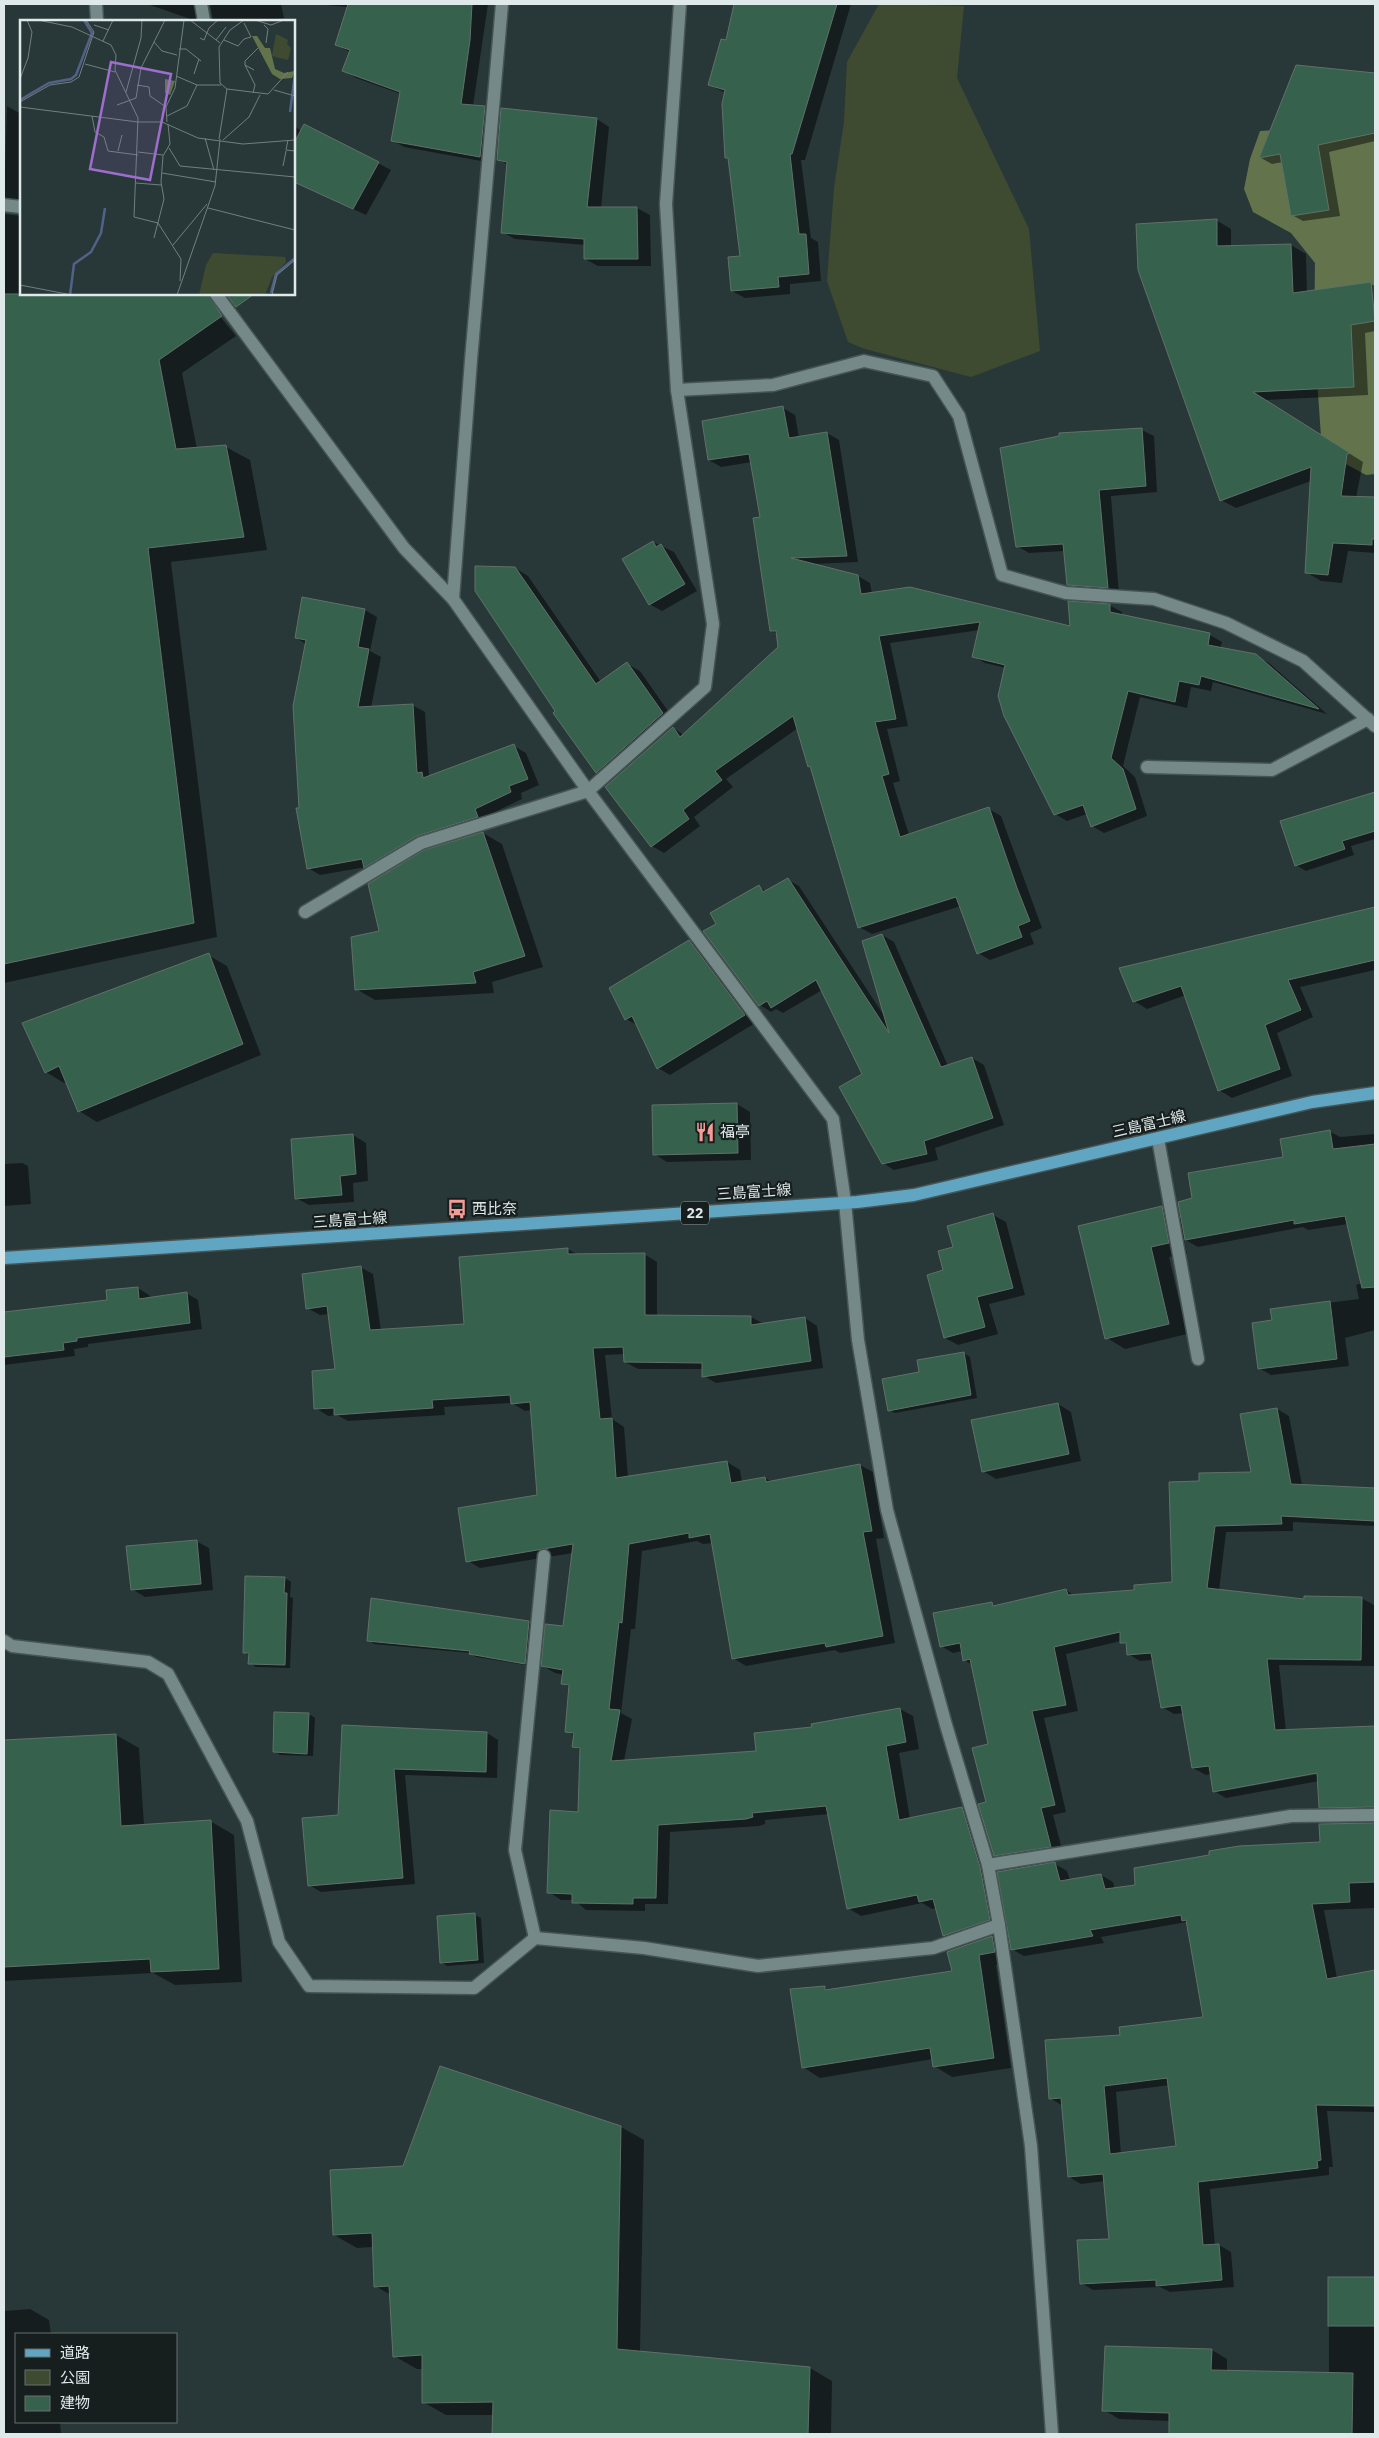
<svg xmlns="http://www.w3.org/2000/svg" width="1379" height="2438" font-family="'IBM Plex Sans','Noto Sans JP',sans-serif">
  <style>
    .green { fill: #3f4b30 }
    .forest { fill: #63744d }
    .shadow { fill: #0007; fill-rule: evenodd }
    .building { fill: #36624d; stroke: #617068; fill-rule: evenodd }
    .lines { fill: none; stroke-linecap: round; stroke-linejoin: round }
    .street-casing { stroke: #465454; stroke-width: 15 }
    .primary-casing { stroke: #465454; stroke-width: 15 }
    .street { stroke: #768989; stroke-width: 12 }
    .primary { stroke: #60a5c1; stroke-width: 12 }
    .labels { text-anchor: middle; stroke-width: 4.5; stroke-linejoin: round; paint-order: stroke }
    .shield { fill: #171e1e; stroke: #a3acac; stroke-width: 1 }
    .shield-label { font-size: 14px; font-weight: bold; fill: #dfe9e9 }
    .street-label { font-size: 15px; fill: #dfe9e9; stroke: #171e1e }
    .poi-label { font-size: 15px; fill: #dfe9e9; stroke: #171e1e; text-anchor: start }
    .inset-river { fill: none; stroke: #526286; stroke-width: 2.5 }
    .inset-road { fill: none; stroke: #717f7f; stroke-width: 1 }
    .view { fill: #9e6ece; fill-opacity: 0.15; stroke: #9e6ece; stroke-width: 2.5 }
    .inset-edge { fill: none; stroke: #dfe9e9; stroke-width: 2.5 }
  </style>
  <rect width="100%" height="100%" fill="#283839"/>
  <path class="green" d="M 879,4 L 964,6 L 957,78 L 1029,229 L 1040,351 L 971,377 L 865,349 L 848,342 L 827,281 L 834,188 L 844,122 L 847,62 Z"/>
  <path class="forest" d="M 1375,93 L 1375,474 L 1366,475 L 1322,451 L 1314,336 L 1315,263 L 1291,233 L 1253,212 L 1244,189 L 1250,159 L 1260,131 L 1291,129 L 1355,98 Z"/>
  <g class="shadow">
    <path d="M 147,4 L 210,4 L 205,8 L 207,21 L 196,21 Z"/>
    <path d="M 210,4 L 281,4 L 284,18 L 268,21 L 213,21 Z"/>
    <path d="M 314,4 L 499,4 L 488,4 L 473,106 L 485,107 L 497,114 L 492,163 L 404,147 L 392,140 L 401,94 L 356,78 L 344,71 L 350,52 L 336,45 L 348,7 Z"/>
    <path d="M 736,4 L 851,4 L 805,160 L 801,160 L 811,238 L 818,242 L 821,281 L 790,284 L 790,294 L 745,298 L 732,291 L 741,257 L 729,159 L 727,158 L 726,93 L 709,85 L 727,42 Z"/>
    <path d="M 1297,66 L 1375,74 L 1375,141 L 1329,152 L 1340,216 L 1303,221 L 1292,215 L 1283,162 L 1272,164 L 1261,158 Z"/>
    <path d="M 7,106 L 21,114 L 21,207 L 4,197 Z"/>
    <path d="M 597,119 L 609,127 L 601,208 L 637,208 L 650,215 L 651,266 L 598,266 L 585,259 L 585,245 L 515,239 L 502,232 L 508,165 L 498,159 Z"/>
    <path d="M 294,126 L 307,135 L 310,128 L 391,170 L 366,215 L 294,182 Z"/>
    <path d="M 4,214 L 21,216 L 21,294 L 202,294 L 236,336 L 182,373 L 197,449 L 226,447 L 250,460 L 267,550 L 171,562 L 217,937 L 4,983 Z"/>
    <path d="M 1216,220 L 1231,229 L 1231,247 L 1291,245 L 1306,254 L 1307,293 L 1371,284 L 1375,286 L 1375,331 L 1365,333 L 1368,395 L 1265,400 L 1363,462 L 1356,498 L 1375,499 L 1375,553 L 1348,551 L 1342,583 L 1321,581 L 1306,572 L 1311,481 L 1236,508 L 1221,500 Z"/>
    <path d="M 783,408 L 795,415 L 799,438 L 827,433 L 839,440 L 858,562 L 813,564 L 858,576 L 870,583 L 872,594 L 1072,627 L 1109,605 L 1122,612 L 1122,616 L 1210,635 L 1222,642 L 1220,649 L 1256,656 L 1269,663 L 1327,714 L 1213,682 L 1211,691 L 1191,687 L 1187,708 L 1140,697 L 1123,766 L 1135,777 L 1147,816 L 1104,833 L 1092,826 L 1087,814 L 1067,821 L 1055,814 L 1006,668 L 985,663 L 973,656 L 980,630 L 890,643 L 908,726 L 887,729 L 900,781 L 893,783 L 909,835 L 989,809 L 1001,816 L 1042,928 L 1030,933 L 1034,944 L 990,960 L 978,953 L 961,906 L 872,934 L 859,927 L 812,768 L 809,766 L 798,728 L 726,779 L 733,787 L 694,817 L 700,826 L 664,853 L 652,846 L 673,728 L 684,735 L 780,647 L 778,634 L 771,631 L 762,518 L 752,462 L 721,467 L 709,460 Z"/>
    <path d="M 1142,430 L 1154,436 L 1157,492 L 1111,496 L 1119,594 L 1080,591 L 1068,584 L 1065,551 L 1029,553 L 1017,546 Z"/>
    <path d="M 653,542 L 674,552 L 697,591 L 662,611 L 649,604 Z"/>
    <path d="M 515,568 L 528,576 L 601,682 L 627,664 L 640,671 L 675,721 L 609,780 L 597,772 L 557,712 Z"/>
    <path d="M 365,610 L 377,617 L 370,651 L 381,657 L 371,708 L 412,705 L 425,712 L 429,777 L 514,746 L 526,753 L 539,785 L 521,793 L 522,799 L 487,816 L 489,823 L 430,842 L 377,874 L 366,867 L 320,875 L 308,868 L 301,809 L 306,644 L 296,638 Z"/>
    <path d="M 1375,793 L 1375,839 L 1351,846 L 1354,855 L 1306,871 L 1296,865 L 1281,822 Z"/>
    <path d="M 483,833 L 502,844 L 543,967 L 492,982 L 494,993 L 375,1000 L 356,989 L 381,931 Z"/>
    <path d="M 788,880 L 799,886 L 885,1017 L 882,935 L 894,942 L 948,1066 L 972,1058 L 984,1065 L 1004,1125 L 935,1148 L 938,1160 L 894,1170 L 883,1163 L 863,1075 L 822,990 L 783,1013 L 776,1009 L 771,1012 L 760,1005 L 717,924 L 759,887 L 767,892 Z"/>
    <path d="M 1375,908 L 1375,970 L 1300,987 L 1313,1017 L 1277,1033 L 1292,1076 L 1232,1098 L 1219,1090 L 1186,995 L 1147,1009 L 1134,1001 L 1121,969 Z"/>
    <path d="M 689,941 L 702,948 L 757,1022 L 670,1075 L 658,1068 L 637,1025 L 626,1019 Z"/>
    <path d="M 208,955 L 227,966 L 261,1055 L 97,1122 L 79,1111 L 67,1082 L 64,1083 L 46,1072 Z"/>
    <path d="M 737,1104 L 750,1112 L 751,1160 L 667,1162 L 654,1154 L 653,1106 Z"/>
    <path d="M 1329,1131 L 1340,1137 L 1375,1134 L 1375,1330 L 1345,1338 L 1349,1366 L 1271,1375 L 1259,1368 L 1273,1321 L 1272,1310 L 1359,1299 L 1356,1285 L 1362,1283 L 1348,1224 L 1308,1230 L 1303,1227 L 1198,1247 L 1184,1239 L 1187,1254 L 1169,1257 L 1187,1334 L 1125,1349 L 1107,1338 L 1162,1207 L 1182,1219 L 1194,1199 L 1285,1158 Z"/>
    <path d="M 353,1135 L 366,1143 L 368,1181 L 353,1183 L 354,1202 L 309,1205 L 296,1198 L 292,1140 Z"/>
    <path d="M 22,1163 L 28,1166 L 31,1204 L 4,1206 L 4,1164 Z"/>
    <path d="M 993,1215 L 1006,1222 L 1025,1295 L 989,1304 L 998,1334 L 958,1345 L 945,1338 L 945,1271 Z"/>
    <path d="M 568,1249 L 578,1255 L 644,1254 L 657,1262 L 657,1317 L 751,1317 L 764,1324 L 805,1318 L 817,1326 L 823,1368 L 716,1383 L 704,1376 L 704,1369 L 638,1369 L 625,1362 L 624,1354 L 605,1355 L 612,1419 L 624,1427 L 628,1477 L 727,1462 L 740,1470 L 742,1482 L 765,1478 L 772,1482 L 860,1465 L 873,1472 L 884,1538 L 876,1539 L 895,1643 L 840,1653 L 835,1650 L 746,1666 L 733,1658 L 713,1543 L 703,1544 L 697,1541 L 642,1551 L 635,1629 L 631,1629 L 621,1713 L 632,1719 L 624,1761 L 758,1752 L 813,1728 L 900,1709 L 913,1716 L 919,1749 L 899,1753 L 910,1819 L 962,1808 L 975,1816 L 1002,1927 L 957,1942 L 944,1935 L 937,1908 L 932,1909 L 922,1903 L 861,1916 L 848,1908 L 829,1814 L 765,1820 L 765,1824 L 759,1826 L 670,1832 L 668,1904 L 645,1904 L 645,1911 L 586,1910 L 574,1900 L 561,1900 L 549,1892 L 580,1813 L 581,1751 L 574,1746 L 575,1736 L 567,1731 L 570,1688 L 563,1683 L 564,1675 L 555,1673 L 543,1666 L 564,1628 L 573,1553 L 480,1568 L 468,1561 L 538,1496 L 531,1410 L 525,1411 L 512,1403 L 444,1407 L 445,1415 L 348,1421 L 337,1415 L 328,1416 L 316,1408 L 337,1370 L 329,1314 L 320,1315 L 307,1308 L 360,1267 L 373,1274 L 381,1331 L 466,1325 Z"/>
    <path d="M 138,1288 L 149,1295 L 150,1298 L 186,1293 L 198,1300 L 202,1329 L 88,1344 L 88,1347 L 74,1349 L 75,1356 L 4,1365 L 4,1314 L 108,1301 Z"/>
    <path d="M 964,1353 L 970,1357 L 977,1398 L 895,1413 L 889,1410 L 920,1373 Z"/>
    <path d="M 1058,1404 L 1071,1412 L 1081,1461 L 996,1479 L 983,1471 Z"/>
    <path d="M 1277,1409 L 1289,1416 L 1302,1485 L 1375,1489 L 1375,1526 L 1293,1522 L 1293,1531 L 1226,1532 L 1219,1591 L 1305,1601 L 1361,1598 L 1374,1605 L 1375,1666 L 1279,1665 L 1286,1731 L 1375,1727 L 1375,1813 L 1332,1814 L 1320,1807 L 1319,1781 L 1226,1798 L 1214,1791 L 1211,1774 L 1206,1775 L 1193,1768 L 1184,1713 L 1174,1714 L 1162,1707 L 1153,1660 L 1140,1661 L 1128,1654 L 1127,1646 L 1121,1641 L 1066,1654 L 1078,1711 L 1044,1718 L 1066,1812 L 1053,1815 L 1063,1853 L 1007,1862 L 995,1855 L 987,1803 L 990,1745 L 973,1665 L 964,1660 L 962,1651 L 953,1653 L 941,1646 L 992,1604 L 996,1606 L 1066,1590 L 1075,1596 L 1135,1591 L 1173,1583 L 1200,1482 L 1253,1473 ZM 1323,1770 L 1323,1773 L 1223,1791 L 1223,1789 Z"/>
    <path d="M 196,1541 L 209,1548 L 213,1590 L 145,1597 L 132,1589 Z"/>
    <path d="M 285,1578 L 291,1582 L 290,1597 L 293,1598 L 290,1668 L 256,1667 L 250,1663 L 250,1656 L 244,1652 Z"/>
    <path d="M 372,1599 L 529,1623 L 535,1626 L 531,1666 L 476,1657 L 470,1653 L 374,1644 L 368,1640 Z"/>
    <path d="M 309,1714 L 315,1718 L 313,1756 L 280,1755 L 274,1751 Z"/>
    <path d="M 344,1726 L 487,1733 L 498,1740 L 497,1778 L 405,1775 L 415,1884 L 321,1892 L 309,1885 L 339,1816 Z"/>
    <path d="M 116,1735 L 139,1748 L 144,1825 L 210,1821 L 234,1835 L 242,1982 L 175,1985 L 153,1973 L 4,1981 L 4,1741 Z"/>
    <path d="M 1375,1824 L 1375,1908 L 1324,1910 L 1337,1978 L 1375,1971 L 1375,2112 L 1327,2111 L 1333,2167 L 1329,2167 L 1329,2175 L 1210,2189 L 1215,2245 L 1219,2245 L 1231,2252 L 1234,2287 L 1170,2292 L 1160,2287 L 1093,2290 L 1081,2283 L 1110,2240 L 1105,2181 L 1081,2184 L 1069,2177 L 1063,2106 L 1050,2098 L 1122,2036 L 1204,2018 L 1187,1922 L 1101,1937 L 1104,1943 L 1024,1956 L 1010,1948 L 1012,1962 L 996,1965 L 1011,2068 L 952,2077 L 934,2066 L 933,2059 L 820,2078 L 803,2067 L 824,1987 L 830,1991 L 953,1972 L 948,1953 L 992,1937 L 1012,1949 L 1055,1864 L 1067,1871 L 1070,1880 L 1101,1875 L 1113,1882 L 1115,1889 L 1137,1886 L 1321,1843 L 1321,1825 ZM 1170,2085 L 1177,2147 L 1121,2154 L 1116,2092 Z"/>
    <path d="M 475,1915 L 481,1918 L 484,1963 L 447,1966 L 441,1962 Z"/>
    <path d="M 621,2127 L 644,2140 L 640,2352 L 810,2368 L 832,2381 L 831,2434 L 493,2434 L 494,2415 L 446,2415 L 423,2402 L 423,2369 L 417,2369 L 394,2356 L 391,2295 L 375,2286 L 373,2247 L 357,2248 L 334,2235 L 404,2168 Z"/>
    <path d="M 1329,2278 L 1375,2279 L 1375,2434 L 1170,2434 L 1170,2421 L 1119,2419 L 1104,2410 L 1212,2350 L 1227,2359 L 1227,2372 L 1329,2374 Z"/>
    <path d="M 30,2309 L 49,2320 L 51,2334 L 16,2334 L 16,2422 L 60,2422 L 61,2434 L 4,2434 L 4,2311 Z"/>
  </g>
  <g class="building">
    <path d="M 348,4 L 472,4 L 470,40 L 461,104 L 485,106 L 480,157 L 391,141 L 400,92 L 342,71 L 350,50 L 335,45 Z"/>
    <path d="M 734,4 L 837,4 L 792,154 L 790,154 L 799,234 L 806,234 L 809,274 L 778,277 L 779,287 L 731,291 L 728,257 L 740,256 L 728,158 L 725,158 L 722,104 L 725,90 L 708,85 L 721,39 L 726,40 Z"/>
    <path d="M 1296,65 L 1375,73 L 1375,133 L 1318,145 L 1329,210 L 1291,216 L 1280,154 L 1259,158 Z"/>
    <path d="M 501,108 L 597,118 L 587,207 L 637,207 L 638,259 L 584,259 L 584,239 L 501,233 L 507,162 L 497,160 Z"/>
    <path d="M 304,124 L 379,162 L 353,209 L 294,182 L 294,143 Z"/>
    <path d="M 1217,219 L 1217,246 L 1291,244 L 1293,293 L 1371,282 L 1375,321 L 1351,325 L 1354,387 L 1253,392 L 1350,453 L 1347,454 L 1341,496 L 1375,497 L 1375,539 L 1372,539 L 1372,545 L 1333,543 L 1328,575 L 1305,573 L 1311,467 L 1220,501 L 1138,270 L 1136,224 Z"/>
    <path d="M 4,294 L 208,294 L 222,316 L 159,360 L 176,449 L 226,445 L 244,537 L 148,548 L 194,923 L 4,964 Z"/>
    <path d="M 226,294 L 254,294 L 236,307 Z"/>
    <path d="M 783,406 L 789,438 L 827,432 L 847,556 L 791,558 L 858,575 L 861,594 L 910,587 L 1070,626 L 1068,601 L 1110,604 L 1110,612 L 1210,633 L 1208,645 L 1256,654 L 1319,709 L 1201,676 L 1199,685 L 1179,681 L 1175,702 L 1128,691 L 1111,758 L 1123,769 L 1136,809 L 1091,827 L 1083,805 L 1054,815 L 1004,716 L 998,696 L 1005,665 L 972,657 L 980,622 L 879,636 L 896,719 L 875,722 L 889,774 L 882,776 L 900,837 L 989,807 L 1017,888 L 1030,921 L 1018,926 L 1022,937 L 977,954 L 956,897 L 858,928 L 810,766 L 808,767 L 793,716 L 715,771 L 722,780 L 683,810 L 689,819 L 651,847 L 605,787 L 673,727 L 680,737 L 778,647 L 776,631 L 770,631 L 753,518 L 760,517 L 749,454 L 708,460 L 702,421 Z"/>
    <path d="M 1142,428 L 1146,486 L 1099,490 L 1108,588 L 1067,585 L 1063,544 L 1016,547 L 1000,448 L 1059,436 L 1059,433 Z"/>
    <path d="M 653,541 L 656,547 L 661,544 L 685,584 L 649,605 L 622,559 Z"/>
    <path d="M 475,566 L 515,567 L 596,684 L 627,662 L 663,713 L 596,773 L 553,713 L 555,711 L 475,591 Z"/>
    <path d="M 302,597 L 365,609 L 358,647 L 369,649 L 358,707 L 413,704 L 417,773 L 422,772 L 423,778 L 514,744 L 528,779 L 509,786 L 511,792 L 475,809 L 478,817 L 417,836 L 364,868 L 362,859 L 307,869 L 296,808 L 299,808 L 293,706 L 306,640 L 295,638 Z"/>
    <path d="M 1375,792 L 1375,831 L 1342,841 L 1345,849 L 1295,866 L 1280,821 Z"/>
    <path d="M 483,832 L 525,956 L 473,972 L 476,983 L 355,990 L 351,937 L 379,931 L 368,884 L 424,850 Z"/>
    <path d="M 788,878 L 889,1033 L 862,941 L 882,934 L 941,1067 L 972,1057 L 993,1118 L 924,1141 L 927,1154 L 882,1164 L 839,1087 L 862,1074 L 816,980 L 771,1008 L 767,1001 L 759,1006 L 703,931 L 716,924 L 710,913 L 759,885 L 763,892 Z"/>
    <path d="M 1375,907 L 1375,960 L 1288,980 L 1301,1010 L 1265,1025 L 1280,1069 L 1218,1091 L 1181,986 L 1133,1002 L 1119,968 Z"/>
    <path d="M 689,940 L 745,1015 L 657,1069 L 632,1016 L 625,1020 L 609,988 Z"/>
    <path d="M 209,953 L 243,1044 L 78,1112 L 59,1066 L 45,1073 L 22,1023 Z"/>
    <path d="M 737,1103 L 738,1153 L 653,1155 L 652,1105 Z"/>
    <path d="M 1330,1130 L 1333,1149 L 1375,1144 L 1375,1287 L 1362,1288 L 1345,1216 L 1294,1224 L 1294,1220 L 1185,1240 L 1178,1202 L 1192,1198 L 1188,1173 L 1283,1157 L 1280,1139 Z"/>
    <path d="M 353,1134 L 356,1174 L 340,1176 L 342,1195 L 295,1199 L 291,1139 Z"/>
    <path d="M 1162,1206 L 1169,1243 L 1151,1247 L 1169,1324 L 1105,1339 L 1078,1226 Z"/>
    <path d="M 993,1213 L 1013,1288 L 977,1297 L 985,1327 L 944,1338 L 927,1275 L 943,1270 L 938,1251 L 953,1247 L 947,1226 Z"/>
    <path d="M 568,1248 L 568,1254 L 645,1253 L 645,1315 L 751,1316 L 751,1325 L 805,1317 L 811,1361 L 702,1377 L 702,1363 L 624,1362 L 623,1347 L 593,1348 L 600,1419 L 612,1418 L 616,1478 L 727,1461 L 731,1483 L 765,1477 L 766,1482 L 860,1464 L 872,1531 L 863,1532 L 883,1636 L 826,1647 L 825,1643 L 732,1659 L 710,1534 L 689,1538 L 689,1533 L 629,1544 L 622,1623 L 619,1622 L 609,1709 L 620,1710 L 611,1761 L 756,1751 L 754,1733 L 812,1727 L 811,1724 L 900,1708 L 906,1742 L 886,1746 L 899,1820 L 962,1807 L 980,1867 L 990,1920 L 943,1936 L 933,1899 L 919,1902 L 917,1895 L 847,1909 L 826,1806 L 752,1813 L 753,1817 L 746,1819 L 658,1825 L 656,1898 L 633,1898 L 633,1904 L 572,1903 L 572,1894 L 547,1893 L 550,1810 L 578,1812 L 580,1748 L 572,1747 L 574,1733 L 565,1732 L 569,1685 L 561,1684 L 563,1670 L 541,1666 L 545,1624 L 563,1626 L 573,1544 L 466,1562 L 458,1508 L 537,1495 L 530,1402 L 511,1404 L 510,1395 L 432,1400 L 433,1408 L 334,1415 L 334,1408 L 314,1409 L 312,1371 L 335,1369 L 327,1306 L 306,1309 L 302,1274 L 361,1266 L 370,1330 L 464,1324 L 459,1257 Z"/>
    <path d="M 138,1287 L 139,1299 L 187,1292 L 190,1323 L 77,1338 L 77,1341 L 63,1343 L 64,1350 L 4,1357 L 4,1312 L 107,1300 L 106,1290 Z"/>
    <path d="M 1330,1301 L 1337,1359 L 1258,1369 L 1252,1323 L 1272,1320 L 1270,1309 Z"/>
    <path d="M 964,1352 L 971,1395 L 888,1411 L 882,1379 L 919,1372 L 917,1360 Z"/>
    <path d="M 1058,1403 L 1069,1454 L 982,1472 L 971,1420 Z"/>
    <path d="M 1277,1408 L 1291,1484 L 1375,1488 L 1375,1521 L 1281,1516 L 1282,1524 L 1215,1526 L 1207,1588 L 1304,1599 L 1304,1596 L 1362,1597 L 1361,1660 L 1267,1659 L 1275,1730 L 1375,1726 L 1375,1807 L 1319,1808 L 1317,1773 L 1213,1792 L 1209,1766 L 1192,1768 L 1181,1705 L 1161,1708 L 1151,1653 L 1127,1655 L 1126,1643 L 1120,1643 L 1120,1632 L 1054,1647 L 1066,1705 L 1032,1711 L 1055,1805 L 1041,1808 L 1051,1847 L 994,1856 L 978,1804 L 986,1802 L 972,1748 L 988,1744 L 970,1659 L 963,1661 L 960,1643 L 940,1647 L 933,1613 L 992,1602 L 993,1606 L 1066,1589 L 1068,1595 L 1134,1590 L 1134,1585 L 1172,1582 L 1169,1482 L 1199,1481 L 1199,1473 L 1251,1472 L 1240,1414 Z"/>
    <path d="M 197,1540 L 201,1584 L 131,1590 L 126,1546 Z"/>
    <path d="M 245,1576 L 285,1577 L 284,1593 L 287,1593 L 285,1665 L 248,1664 L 249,1653 L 243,1653 Z"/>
    <path d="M 371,1598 L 529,1621 L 525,1664 L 469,1654 L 470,1651 L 367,1641 Z"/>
    <path d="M 274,1712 L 309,1713 L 307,1754 L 273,1752 Z"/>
    <path d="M 342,1725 L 487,1732 L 486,1772 L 394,1769 L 403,1878 L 308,1886 L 302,1818 L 338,1815 Z"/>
    <path d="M 116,1734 L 121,1826 L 211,1820 L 219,1969 L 151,1972 L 150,1959 L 4,1967 L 4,1740 Z"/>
    <path d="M 1375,1823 L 1375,1882 L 1349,1883 L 1350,1902 L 1312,1904 L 1327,1979 L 1375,1970 L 1375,2106 L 1316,2105 L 1321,2160 L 1317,2161 L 1318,2168 L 1198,2182 L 1203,2245 L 1219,2244 L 1222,2280 L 1156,2286 L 1156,2280 L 1080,2284 L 1077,2240 L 1109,2239 L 1103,2174 L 1068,2177 L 1061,2098 L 1049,2099 L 1045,2040 L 1120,2035 L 1119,2027 L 1203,2017 L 1186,1920 L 1182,1921 L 1181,1915 L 1090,1930 L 1093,1936 L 1011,1950 L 997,1872 L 1055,1862 L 1060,1881 L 1101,1874 L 1105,1889 L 1135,1885 L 1134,1868 L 1209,1855 L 1209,1851 L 1239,1846 L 1320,1842 L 1319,1824 ZM 1167,2078 L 1176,2146 L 1110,2154 L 1104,2086 Z"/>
    <path d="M 475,1913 L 478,1960 L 440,1963 L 437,1916 Z"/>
    <path d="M 992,1936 L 995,1952 L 979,1955 L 994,2058 L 933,2067 L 930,2048 L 802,2068 L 790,1989 L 825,1986 L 825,1990 L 952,1971 L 947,1952 Z"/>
    <path d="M 440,2066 L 621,2126 L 617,2349 L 810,2367 L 808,2434 L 492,2434 L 493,2402 L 422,2403 L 422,2355 L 393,2357 L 389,2286 L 374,2287 L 372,2233 L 333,2235 L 330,2170 L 403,2166 Z"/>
    <rect x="1328" y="2277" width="47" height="49"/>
    <path d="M 1105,2346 L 1212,2349 L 1211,2370 L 1353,2373 L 1352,2434 L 1169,2434 L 1169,2413 L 1102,2411 Z"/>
  </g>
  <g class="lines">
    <defs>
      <g id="street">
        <path d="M 96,4 L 97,21"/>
        <path d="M 201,4 L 204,21"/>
        <path d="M 4,205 L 21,207"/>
        <path d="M 216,294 L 404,548 L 453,599 L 588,791 L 833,1119 L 845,1202 L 858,1340 L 887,1510 L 946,1725 L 988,1865 L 999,1925 L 1031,2146 L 1052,2434"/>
        <path d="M 677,390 L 773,385 L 864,361 L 933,376 L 959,416 L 1002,575 L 1066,593 L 1154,599 L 1226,623 L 1303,661 L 1375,726"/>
        <path d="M 453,599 L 471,360 L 502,4"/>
        <path d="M 1147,767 L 1272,770 L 1368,719"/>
        <path d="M 305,912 L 421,843 L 588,791 L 705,687 L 713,624 L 677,390 L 666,204 L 680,4"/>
        <path d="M 1158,1139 L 1198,1359"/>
        <path d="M 4,1641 L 12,1646 L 148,1662 L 168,1674 L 247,1821 L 279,1942 L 309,1986 L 474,1988 L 535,1938 L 644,1948 L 758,1966 L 933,1948 L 999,1925"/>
        <path d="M 988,1865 L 1291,1816 L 1375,1815"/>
        <path d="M 535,1938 L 515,1850 L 544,1556"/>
      </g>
      <path id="primary" d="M 4,1258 L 857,1202 L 914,1195 L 1312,1102 L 1375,1093"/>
    </defs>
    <use href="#street" class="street-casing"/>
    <use href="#primary" class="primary-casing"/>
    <use href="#street" class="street"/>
    <use href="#primary" class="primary"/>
  </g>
  <defs>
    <symbol id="restaurant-bare" viewBox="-9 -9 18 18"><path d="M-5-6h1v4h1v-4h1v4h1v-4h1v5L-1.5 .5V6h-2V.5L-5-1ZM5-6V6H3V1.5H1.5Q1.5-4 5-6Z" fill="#f59c96" stroke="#171e1e" stroke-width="2.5" paint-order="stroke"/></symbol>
    <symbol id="bus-bare" viewBox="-9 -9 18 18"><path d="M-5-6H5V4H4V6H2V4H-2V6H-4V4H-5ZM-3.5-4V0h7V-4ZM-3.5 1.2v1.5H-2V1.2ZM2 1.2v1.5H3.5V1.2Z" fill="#f59c96" stroke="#171e1e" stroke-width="2.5" paint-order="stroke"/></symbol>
  </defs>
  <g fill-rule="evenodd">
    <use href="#restaurant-bare" x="691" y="1118" width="28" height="28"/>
    <use href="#bus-bare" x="443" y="1195" width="28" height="28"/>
  </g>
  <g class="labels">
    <rect class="shield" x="681" y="1201.5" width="28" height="23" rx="4"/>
    <g class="shield-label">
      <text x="695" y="1218">22</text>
    </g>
    <g class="street-label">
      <text transform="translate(1149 1124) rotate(-13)" y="5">三島富士線</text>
      <text transform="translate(754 1192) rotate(-4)" y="5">三島富士線</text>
      <text transform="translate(350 1220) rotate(-4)" y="5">三島富士線</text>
    </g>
    <g class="poi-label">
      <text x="720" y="1137">福亭</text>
      <text x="472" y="1214">西比奈</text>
    </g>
  </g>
  <g transform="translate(20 20)">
    <rect width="275" height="275" fill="#283839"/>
    <path d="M 256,14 L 268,20 L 267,24 L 271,28 L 268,40 L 252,36 ZM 193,233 L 265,237 L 266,242 L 252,257 L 245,275 L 179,275 L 186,245 Z" fill="#3f4b30"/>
    <path d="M 232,16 L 237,16 L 245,28 L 250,28 L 255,49 L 264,53 L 275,51 L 272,58 L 260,59 L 252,54 ZM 145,59 L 155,61 L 150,75 L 145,73 Z" fill="#63744d"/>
    <path class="inset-river" d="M 0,80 L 29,63 L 51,59 L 56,55 L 72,13 L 64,0M 270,92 L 275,54M 251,273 L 256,254 L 274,239M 50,275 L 54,244 L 71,232 L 81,213 L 85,188"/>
    <path class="inset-road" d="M 18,0 L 52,7 L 91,25 L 96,35 L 95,50 L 118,98 L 114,197 L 138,203 L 161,239 L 160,261M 170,0 L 200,23M 224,0 L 210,10 L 199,27 L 200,63 L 207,69 L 248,74 L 268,52M 235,0 L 251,5 L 264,0M 74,5 L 89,10M 244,5 L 248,9 L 246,23M 180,18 L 184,20 L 189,8 L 198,0M 196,20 L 206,7M 204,20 L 218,26 L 224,19 L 231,17 L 224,3M 83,21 L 93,0M 134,22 L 142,31 L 157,35M 159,29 L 166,29 L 181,41M 65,44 L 95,52M 225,45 L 235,65 L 233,73M 234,50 L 225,45 L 225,41 L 238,28M 174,54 L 179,39M 156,56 L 177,65 L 201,65M 0,59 L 8,38 L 12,12 L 7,0M 117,65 L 129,67 L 130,76 L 146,87M 254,70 L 275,76M 106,72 L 121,18 L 122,0M 0,82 L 30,65 L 51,62 L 59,57 L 74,12 L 66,0M 97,85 L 116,78 L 121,48 L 145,0M 0,87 L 118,102 L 142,102 L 178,118 L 223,124 L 275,120M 72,96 L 75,112 L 84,117 L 88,131 L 118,135M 147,96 L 167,86 L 177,65M 147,102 L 146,87 L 155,68 L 164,0M 185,118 L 194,150M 199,119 L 207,69M 203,120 L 229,97 L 240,75M 268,120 L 266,130 L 275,131M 149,128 L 160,146 L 275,157M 98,131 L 102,115M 118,132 L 143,135M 263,146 L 266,131M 142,153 L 196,162M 116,163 L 141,165M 188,188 L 275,210M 134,218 L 144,179 L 141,162 L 143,136 L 150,124 L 148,104M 153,225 L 187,184M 0,265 L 52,275M 157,275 L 195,166 L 200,119M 252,275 L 257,255 L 275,240"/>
    <path class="view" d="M 91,42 L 151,54 L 130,160 L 70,149 Z"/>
    <rect width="275" height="275" class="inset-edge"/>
  </g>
  <rect width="1379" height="2438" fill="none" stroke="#dfe9e9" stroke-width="10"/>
  <rect x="15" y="2333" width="162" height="90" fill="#171e1e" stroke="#676f6f"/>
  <rect x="25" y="2349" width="25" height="8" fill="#60a5c1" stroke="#676f6f"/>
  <text x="60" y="2358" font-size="15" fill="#dfe9e9">道路</text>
  <rect x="25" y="2370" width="25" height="15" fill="#3f4b30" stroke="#676f6f"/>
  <text x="60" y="2383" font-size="15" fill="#dfe9e9">公園</text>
  <rect x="25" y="2396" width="25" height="15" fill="#36624d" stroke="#676f6f"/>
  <text x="60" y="2408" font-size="15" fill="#dfe9e9">建物</text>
</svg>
